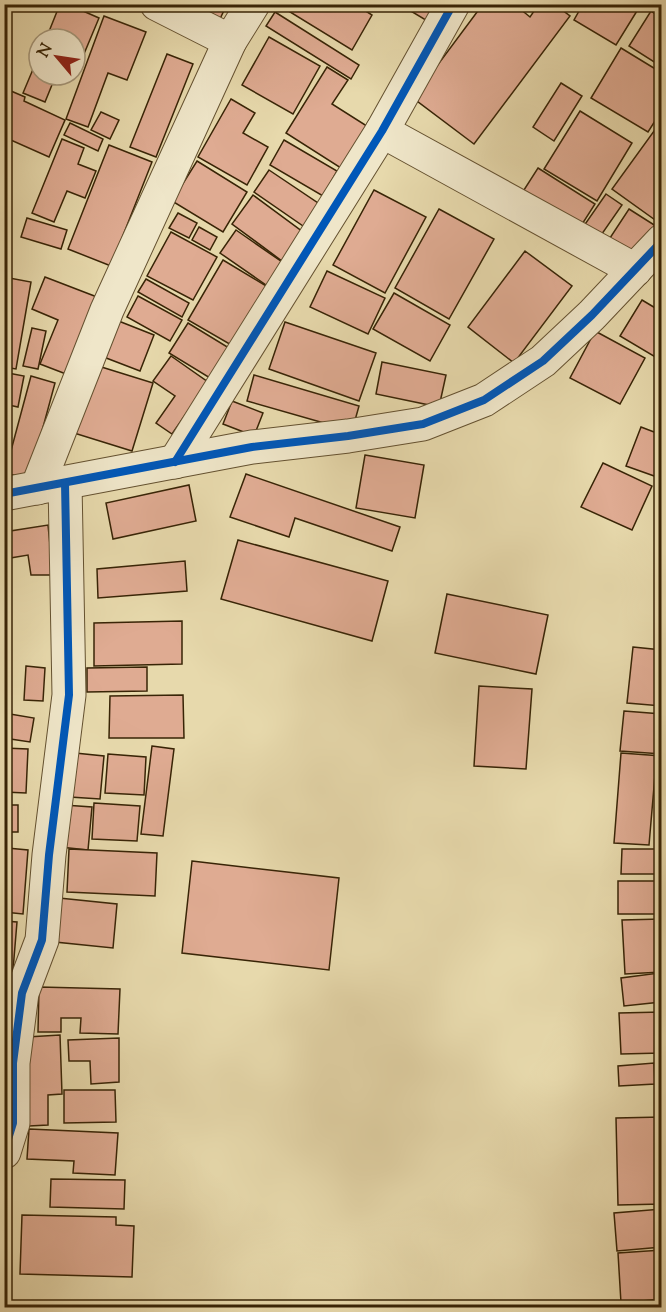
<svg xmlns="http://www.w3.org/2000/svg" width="666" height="1312" font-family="'Sorts Mill Goudy',serif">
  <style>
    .building { fill: #dfab92; stroke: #382406; stroke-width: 1.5 }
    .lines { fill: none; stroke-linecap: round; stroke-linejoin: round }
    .minor-casing { stroke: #645130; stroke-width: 35 }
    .minor { stroke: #efe6c9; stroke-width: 33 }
    .cycleway-casing { stroke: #efe6c9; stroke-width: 11 }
    .cycleway { stroke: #0057b8; stroke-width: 8 }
  </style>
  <rect width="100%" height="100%" fill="#e7d9ac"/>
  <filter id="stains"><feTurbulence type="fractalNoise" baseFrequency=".00333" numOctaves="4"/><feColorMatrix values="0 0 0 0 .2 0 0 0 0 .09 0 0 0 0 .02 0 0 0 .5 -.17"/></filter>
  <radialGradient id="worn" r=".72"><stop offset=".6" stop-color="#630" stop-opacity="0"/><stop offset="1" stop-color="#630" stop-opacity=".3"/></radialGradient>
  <g class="building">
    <path d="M 60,4 L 67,4 L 99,18 L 81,61 L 75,59 L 75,39 L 46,39 Z"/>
    <path d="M 187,4 L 227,4 L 219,21 Z"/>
    <path d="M 277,4 L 355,4 L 372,15 L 352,50 Z"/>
    <path d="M 399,4 L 439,4 L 429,22 Z"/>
    <path d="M 483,4 L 514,4 L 530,17 L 539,4 L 554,4 L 570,16 L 474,144 L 413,98 Z"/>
    <path d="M 583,4 L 638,4 L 640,6 L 616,45 L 574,20 Z"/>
    <path d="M 651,11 L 662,18 L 662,67 L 629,46 Z"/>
    <path d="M 275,12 L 359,65 L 351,79 L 266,26 Z"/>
    <path d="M 104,16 L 146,32 L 127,80 L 108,73 L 88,127 L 66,119 Z"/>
    <path d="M 269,37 L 320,66 L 293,114 L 242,85 Z"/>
    <path d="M 621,48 L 662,73 L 662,110 L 648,132 L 591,98 Z"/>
    <path d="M 167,54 L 193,64 L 156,157 L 130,147 Z"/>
    <path d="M 39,55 L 39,75 L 56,75 L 45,102 L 23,93 Z"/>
    <path d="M 327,67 L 348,80 L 332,104 L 370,128 L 344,170 L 286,133 Z"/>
    <path d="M 561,83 L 582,96 L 554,141 L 533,127 Z"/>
    <path d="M 4,88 L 25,97 L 24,101 L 65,120 L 49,157 L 4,137 Z"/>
    <path d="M 231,99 L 255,113 L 243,133 L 268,147 L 247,185 L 198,157 Z"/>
    <path d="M 580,111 L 632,143 L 597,201 L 544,169 Z"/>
    <path d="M 101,112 L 119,120 L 110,139 L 91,130 Z"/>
    <path d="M 662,120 L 662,217 L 658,222 L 612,189 Z"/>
    <path d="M 70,123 L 103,139 L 98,151 L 64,135 Z"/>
    <path d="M 62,139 L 84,148 L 78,164 L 96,171 L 85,198 L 67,191 L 54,222 L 32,213 Z"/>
    <path d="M 284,140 L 337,171 L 323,196 L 270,165 Z"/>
    <path d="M 109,145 L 152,162 L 111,266 L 68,249 Z"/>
    <path d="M 197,161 L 247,192 L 223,232 L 172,201 Z"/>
    <path d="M 538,168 L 595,204 L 579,229 L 522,193 Z"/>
    <path d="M 269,170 L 321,205 L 306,228 L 254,192 Z"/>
    <path d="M 374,190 L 426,217 L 385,293 L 333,265 Z"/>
    <path d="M 606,194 L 622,205 L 597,241 L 581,230 Z"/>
    <path d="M 253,195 L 303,232 L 282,261 L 232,224 Z"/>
    <path d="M 439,209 L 494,239 L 449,319 L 395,288 Z"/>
    <path d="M 629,209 L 659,228 L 635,263 L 606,244 Z"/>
    <path d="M 178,213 L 197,223 L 189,238 L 169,228 Z"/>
    <path d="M 27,218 L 67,230 L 61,249 L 21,237 Z"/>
    <path d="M 199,227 L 217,237 L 210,250 L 192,240 Z"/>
    <path d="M 236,230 L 285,264 L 269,287 L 220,253 Z"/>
    <path d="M 171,232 L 217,257 L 193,300 L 147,276 Z"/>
    <path d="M 525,251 L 572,286 L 514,363 L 468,327 Z"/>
    <path d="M 223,260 L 268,287 L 233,346 L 188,320 Z"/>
    <path d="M 327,271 L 385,298 L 368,334 L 310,307 Z"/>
    <path d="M 4,277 L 31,282 L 16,369 L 4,367 Z"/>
    <path d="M 45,277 L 97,297 L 66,374 L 40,364 L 58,320 L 32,309 Z"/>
    <path d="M 146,279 L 189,303 L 182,317 L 138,292 Z"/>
    <path d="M 394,293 L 450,325 L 430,361 L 373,329 Z"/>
    <path d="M 138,296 L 182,320 L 170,341 L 127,317 Z"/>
    <path d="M 642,300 L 662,312 L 662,361 L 620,336 Z"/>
    <path d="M 116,320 L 154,335 L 140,371 L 101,356 Z"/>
    <path d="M 285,322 L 376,353 L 359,401 L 269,369 Z"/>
    <path d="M 188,323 L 229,348 L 210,378 L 169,353 Z"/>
    <path d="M 32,328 L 46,331 L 38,369 L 23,366 Z"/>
    <path d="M 595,331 L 645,358 L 620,404 L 570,378 Z"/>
    <path d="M 171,356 L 208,382 L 172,434 L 156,423 L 175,396 L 153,381 Z"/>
    <path d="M 382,362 L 446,375 L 439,407 L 376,394 Z"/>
    <path d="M 95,365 L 153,383 L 132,451 L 74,433 Z"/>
    <path d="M 8,373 L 24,376 L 18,407 L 4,404 Z"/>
    <path d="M 254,375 L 359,406 L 352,431 L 247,401 Z"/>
    <path d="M 31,376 L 55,383 L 29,479 L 5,473 Z"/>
    <path d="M 232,401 L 263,413 L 254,436 L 223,424 Z"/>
    <path d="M 641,427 L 662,435 L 662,466 L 657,477 L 626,466 Z"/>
    <path d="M 365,455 L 424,465 L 415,518 L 356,508 Z"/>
    <path d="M 603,463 L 652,486 L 632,530 L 581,507 Z"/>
    <path d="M 246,474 L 400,527 L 392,551 L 295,518 L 289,537 L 230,517 Z"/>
    <path d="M 189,485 L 196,521 L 113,539 L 106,503 Z"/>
    <path d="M 48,525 L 53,575 L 31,575 L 28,555 L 4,559 L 4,532 Z"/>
    <path d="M 238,540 L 388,581 L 372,641 L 221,599 Z"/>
    <path d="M 185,561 L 187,591 L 98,598 L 97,569 Z"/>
    <path d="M 447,594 L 548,615 L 536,674 L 435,653 Z"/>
    <path d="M 182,621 L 182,664 L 94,666 L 94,623 Z"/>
    <path d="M 633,647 L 662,650 L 662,706 L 627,703 Z"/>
    <path d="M 26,666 L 45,668 L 43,701 L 24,700 Z"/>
    <path d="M 147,667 L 147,691 L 87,692 L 87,668 Z"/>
    <path d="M 479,686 L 532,689 L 526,769 L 474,766 Z"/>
    <path d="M 183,695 L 184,738 L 109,738 L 110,696 Z"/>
    <path d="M 624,711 L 662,714 L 662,754 L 620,751 Z"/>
    <path d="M 4,713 L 34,718 L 30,742 L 4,738 Z"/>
    <path d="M 152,746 L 174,749 L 163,836 L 141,834 Z"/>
    <path d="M 4,748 L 28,749 L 26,793 L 4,792 Z"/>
    <path d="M 75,753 L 104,756 L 100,799 L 70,797 Z"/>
    <path d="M 621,753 L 662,756 L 662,775 L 655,775 L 649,845 L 614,843 Z"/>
    <path d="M 108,754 L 146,757 L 144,795 L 105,793 Z"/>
    <path d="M 94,803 L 140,806 L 137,841 L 92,839 Z"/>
    <rect x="4" y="805" width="14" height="27"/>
    <path d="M 64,805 L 92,807 L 88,850 L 60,847 Z"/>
    <path d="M 7,848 L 28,850 L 23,914 L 4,912 Z"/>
    <path d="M 69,849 L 157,853 L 155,896 L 67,892 Z"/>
    <path d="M 622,849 L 662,849 L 662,874 L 621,874 Z"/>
    <path d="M 192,861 L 339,878 L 329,970 L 182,953 Z"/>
    <rect x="618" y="881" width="44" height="33"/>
    <path d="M 59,898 L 117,904 L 113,948 L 55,942 Z"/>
    <path d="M 662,919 L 662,972 L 625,974 L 622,920 Z"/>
    <path d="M 4,921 L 17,922 L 13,970 L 4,970 Z"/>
    <path d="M 659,973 L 661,1002 L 624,1006 L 621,978 Z"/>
    <path d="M 39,987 L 120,989 L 118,1034 L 80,1033 L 81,1018 L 61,1018 L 61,1032 L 38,1032 Z"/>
    <path d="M 662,1012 L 662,1053 L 621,1054 L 619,1013 Z"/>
    <path d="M 60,1035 L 62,1094 L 48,1095 L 48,1125 L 29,1126 L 27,1037 Z"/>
    <path d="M 119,1038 L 119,1082 L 91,1084 L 90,1061 L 69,1061 L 68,1040 Z"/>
    <path d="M 654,1063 L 655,1084 L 619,1086 L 618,1066 Z"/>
    <path d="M 64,1090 L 115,1090 L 116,1122 L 64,1123 Z"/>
    <path d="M 662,1117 L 662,1204 L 618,1205 L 616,1118 Z"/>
    <path d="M 29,1129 L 118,1133 L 115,1175 L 73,1173 L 74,1161 L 27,1159 Z"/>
    <path d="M 51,1179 L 125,1180 L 124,1209 L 50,1207 Z"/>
    <path d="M 662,1209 L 662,1247 L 617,1251 L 614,1213 Z"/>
    <path d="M 22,1215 L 116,1217 L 116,1225 L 134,1226 L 132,1277 L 20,1274 Z"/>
    <path d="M 662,1250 L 662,1299 L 621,1303 L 618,1253 Z"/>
  </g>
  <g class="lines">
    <defs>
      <g id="minor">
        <path d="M 157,4 L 230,41"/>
        <path d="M 382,131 L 635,270"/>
        <path d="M 175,462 L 382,131 L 453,4"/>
        <path d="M 37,488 L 107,310 L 230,41 L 253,4"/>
        <path d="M 4,494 L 252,447 L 348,436 L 423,424 L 484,400 L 543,361 L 592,315 L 662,241"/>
        <path d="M 4,1152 L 13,1123 L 13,1063 L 22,993 L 42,940 L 49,855 L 69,695 L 65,483"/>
      </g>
    </defs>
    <use href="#minor" class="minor-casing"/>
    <use href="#minor" class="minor"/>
    <defs>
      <g id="cycleway">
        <path d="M 175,462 L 382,131 L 453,4"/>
        <path d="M 4,494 L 252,447 L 348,436 L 423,424 L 484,400 L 543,361 L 592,315 L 662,241"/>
        <path d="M 4,1152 L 13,1123 L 13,1063 L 22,993 L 42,940 L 49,855 L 69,695 L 65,483"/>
      </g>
    </defs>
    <use href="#cycleway" class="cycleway-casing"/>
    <use href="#cycleway" class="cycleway"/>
  </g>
  <rect width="666" height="1312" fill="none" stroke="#e7d9ac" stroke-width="24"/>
  <rect x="6" y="6" width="654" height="1300" fill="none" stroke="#382406" stroke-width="3"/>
  <rect x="12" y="12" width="642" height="1288" fill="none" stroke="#382406" stroke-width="1.5"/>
  <g transform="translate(57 57) rotate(299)"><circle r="28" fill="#efe6c9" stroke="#a6987b" stroke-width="1.5"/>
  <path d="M0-4.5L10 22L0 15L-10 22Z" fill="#8f2418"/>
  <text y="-9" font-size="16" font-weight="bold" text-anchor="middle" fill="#382406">N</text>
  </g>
  <rect width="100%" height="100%" filter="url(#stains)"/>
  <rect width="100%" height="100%" fill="url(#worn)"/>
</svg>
